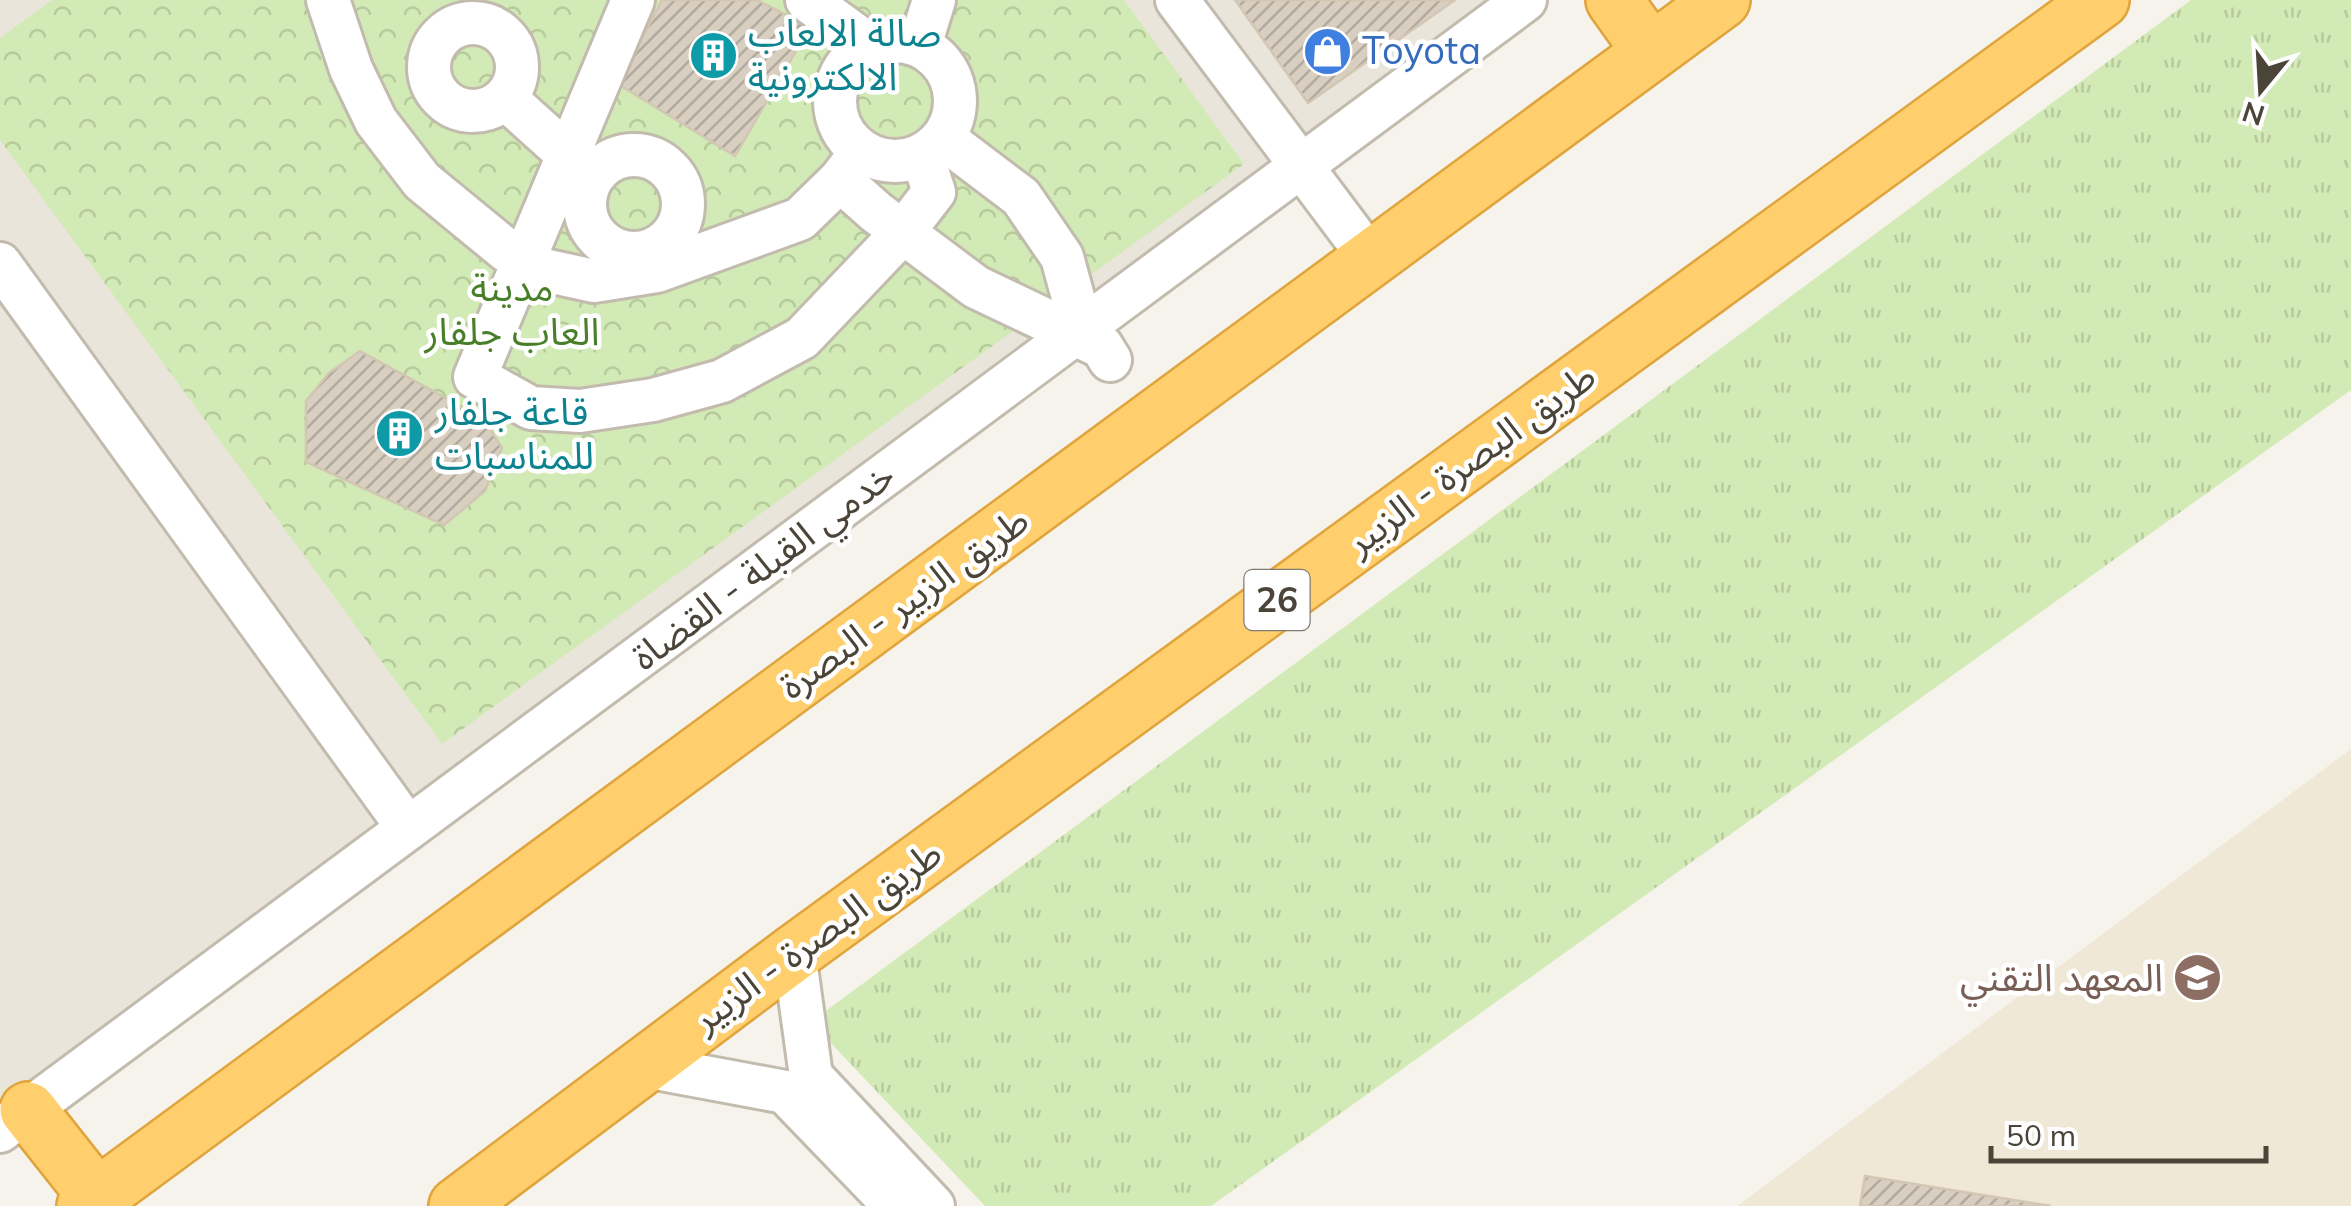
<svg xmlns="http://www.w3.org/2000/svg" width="2351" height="1206" font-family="Mulish,'Noto Sans Arabic',sans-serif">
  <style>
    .residential { fill: #eae5da }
    .education { fill: #efe8d6 }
    .grass { fill: url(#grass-tufts) }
    .park { fill: url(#park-crowns) }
    .building { fill: url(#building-hatch); stroke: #d3c7b4; stroke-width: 2.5 }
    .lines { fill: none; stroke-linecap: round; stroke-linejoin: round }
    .minor-casing { stroke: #c2bbae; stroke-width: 48 }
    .highway-casing { stroke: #e0a43c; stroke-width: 60 }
    .minor { stroke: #fff; stroke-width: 42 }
    .highway { stroke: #ffcf6e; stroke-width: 55 }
    .labels { text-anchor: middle; stroke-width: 9; stroke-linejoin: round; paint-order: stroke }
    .shield { fill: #fff; stroke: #817c74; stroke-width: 2.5 }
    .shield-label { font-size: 35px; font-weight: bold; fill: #4b4439 }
    .culture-label { font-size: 38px; fill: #0d838f; stroke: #fff; text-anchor: start }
    .shop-label { font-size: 38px; fill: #366cbe; stroke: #fff; text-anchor: start }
    .park-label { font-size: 38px; fill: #4a7f2a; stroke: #fff }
    .street-label { font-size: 38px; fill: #4b4439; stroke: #fff }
    .education-label { font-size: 38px; fill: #785e54; stroke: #fff; text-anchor: end }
  </style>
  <defs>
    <pattern id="grass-tufts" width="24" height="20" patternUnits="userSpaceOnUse" patternTransform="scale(2.5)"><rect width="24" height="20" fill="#d2eab5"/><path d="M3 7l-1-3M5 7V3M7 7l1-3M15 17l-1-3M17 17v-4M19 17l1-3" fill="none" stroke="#b6ca9c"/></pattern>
    <pattern id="park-crowns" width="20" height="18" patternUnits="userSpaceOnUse" patternTransform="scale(2.5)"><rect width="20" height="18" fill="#d2eab5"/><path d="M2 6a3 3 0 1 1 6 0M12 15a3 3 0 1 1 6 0" fill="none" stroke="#b6ca9c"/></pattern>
    <pattern id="building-hatch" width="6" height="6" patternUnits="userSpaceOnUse" patternTransform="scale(2.5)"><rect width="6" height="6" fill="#d8cfc1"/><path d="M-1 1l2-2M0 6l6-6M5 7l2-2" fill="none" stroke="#b1aa9e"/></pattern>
  </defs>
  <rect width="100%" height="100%" fill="#f6f3ec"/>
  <path class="residential" d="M 0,0 L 1527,0 L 0,1131 Z"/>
  <path class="education" d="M 2351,749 L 2351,1206 L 1737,1206 Z"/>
  <path class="grass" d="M 2191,0 L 2351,0 L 2351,390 L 1211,1206 L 985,1206 L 811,1022 Z"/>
  <path class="park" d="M 52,0 L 1124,0 L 1244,164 L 442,744 L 0,140 L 0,38 Z"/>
  <g class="building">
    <path d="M 662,0 L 757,0 L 810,27 L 735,156 L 618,84 Z"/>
    <path d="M 1235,0 L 1455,0 L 1308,103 Z"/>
    <path d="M 360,351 L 484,419 L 502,448 L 485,491 L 444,525 L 306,462 L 306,401 L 329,373 Z"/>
    <path d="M 1865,1176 L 2051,1206 L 1860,1206 Z"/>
  </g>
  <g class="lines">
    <defs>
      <g id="minor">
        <path d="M 328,0 L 351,69 L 376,121 L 422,181 L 506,250 L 539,269 L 594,281 L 657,271 L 800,219 L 840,180"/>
        <path d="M 633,0 L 475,377 L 531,408 L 580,411 L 653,400 L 722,381 L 802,338 L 904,231 L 934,192 L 922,155"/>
        <path d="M 807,0 L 869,45"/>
        <path d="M 1177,0 L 1371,259"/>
        <circle cx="473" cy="67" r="44"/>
        <circle cx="895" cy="101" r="60"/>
        <path d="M 920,45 L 934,0"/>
        <path d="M 505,98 L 586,171"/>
        <path d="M 943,138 L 1021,197 L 1062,257 L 1074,301 L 1075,334"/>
        <circle cx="634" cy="204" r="49"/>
        <path d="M 856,159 L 840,180 L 876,212 L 976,287 L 1102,347 L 1110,360"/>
        <path d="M 0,264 L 408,828"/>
        <path d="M 794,953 L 811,1076 L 933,1206"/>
        <path d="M 640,1065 L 785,1092 L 895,1206"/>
        <path d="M 0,1131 L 1525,0"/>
      </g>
      <g id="highway">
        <path d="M 1614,0 L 1651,52"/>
        <path d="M 28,1110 L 97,1197"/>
        <path d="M 85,1206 L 1722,0"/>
        <path d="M 457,1206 L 794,953 L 2101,0"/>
      </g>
    </defs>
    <use href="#minor" class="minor-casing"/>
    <use href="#highway" class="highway-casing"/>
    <use href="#minor" class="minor"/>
    <use href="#highway" class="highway"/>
  </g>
  <defs>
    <symbol id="shop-disc" viewBox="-11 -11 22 22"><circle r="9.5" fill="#3f7fe0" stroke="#fff"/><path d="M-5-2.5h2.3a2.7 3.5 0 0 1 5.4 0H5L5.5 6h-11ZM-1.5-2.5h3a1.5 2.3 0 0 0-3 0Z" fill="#fff"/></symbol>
    <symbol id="building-disc" viewBox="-11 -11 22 22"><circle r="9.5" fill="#0f9aa8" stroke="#fff"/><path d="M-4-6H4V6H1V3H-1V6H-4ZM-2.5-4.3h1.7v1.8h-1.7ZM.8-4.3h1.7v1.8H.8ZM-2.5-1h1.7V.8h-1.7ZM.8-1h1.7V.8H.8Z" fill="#fff"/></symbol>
    <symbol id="university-disc" viewBox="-11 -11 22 22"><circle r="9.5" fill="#8d6e63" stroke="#fff"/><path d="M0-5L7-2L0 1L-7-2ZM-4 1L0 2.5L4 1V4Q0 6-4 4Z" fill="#fff"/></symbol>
  </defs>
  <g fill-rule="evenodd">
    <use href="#shop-disc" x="1300" y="24" width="55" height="55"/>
    <use href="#building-disc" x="686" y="28" width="55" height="55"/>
    <use href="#building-disc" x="372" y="406" width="55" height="55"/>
    <use href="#university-disc" x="2170" y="950" width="55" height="55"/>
  </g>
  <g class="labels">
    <rect class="shield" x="1244.5" y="570" width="65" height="60" rx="8"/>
    <g class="shield-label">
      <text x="1277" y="612">26</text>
    </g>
    <g class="culture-label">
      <text x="748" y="46">صالة الالعاب<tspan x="748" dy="44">الالكترونية</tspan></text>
      <text x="435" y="425">قاعة جلفار<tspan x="435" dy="44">للمناسبات</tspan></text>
    </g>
    <g class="shop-label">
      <text x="1362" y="64">Toyota</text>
    </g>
    <g class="park-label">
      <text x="512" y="301">مدينة<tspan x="512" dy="44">العاب جلفار</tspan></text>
    </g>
    <g class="street-label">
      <text transform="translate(1471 459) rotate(-36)" y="13">طريق البصرة - الزبير</text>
      <text transform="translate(763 566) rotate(-37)" y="13">خدمي القبلة - القضاة</text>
      <text transform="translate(904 603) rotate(-36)" y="13">طريق الزبير - البصرة</text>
      <text transform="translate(817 936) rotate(-36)" y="13">طريق البصرة - الزبير</text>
    </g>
    <g class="education-label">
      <text x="2163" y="991">المعهد التقني</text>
    </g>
  </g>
  <g transform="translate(2261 90) rotate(198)" stroke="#ffffff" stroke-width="8" paint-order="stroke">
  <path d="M0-8L18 38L0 25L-18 38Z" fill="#4b4439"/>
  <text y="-15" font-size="28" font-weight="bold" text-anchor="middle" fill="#4b4439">N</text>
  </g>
  <path d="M1991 1146v15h275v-15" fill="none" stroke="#4b4439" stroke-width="5"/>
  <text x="2006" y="1146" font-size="30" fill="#4b4439" stroke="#ffffff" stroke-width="8" paint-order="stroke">50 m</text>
</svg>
